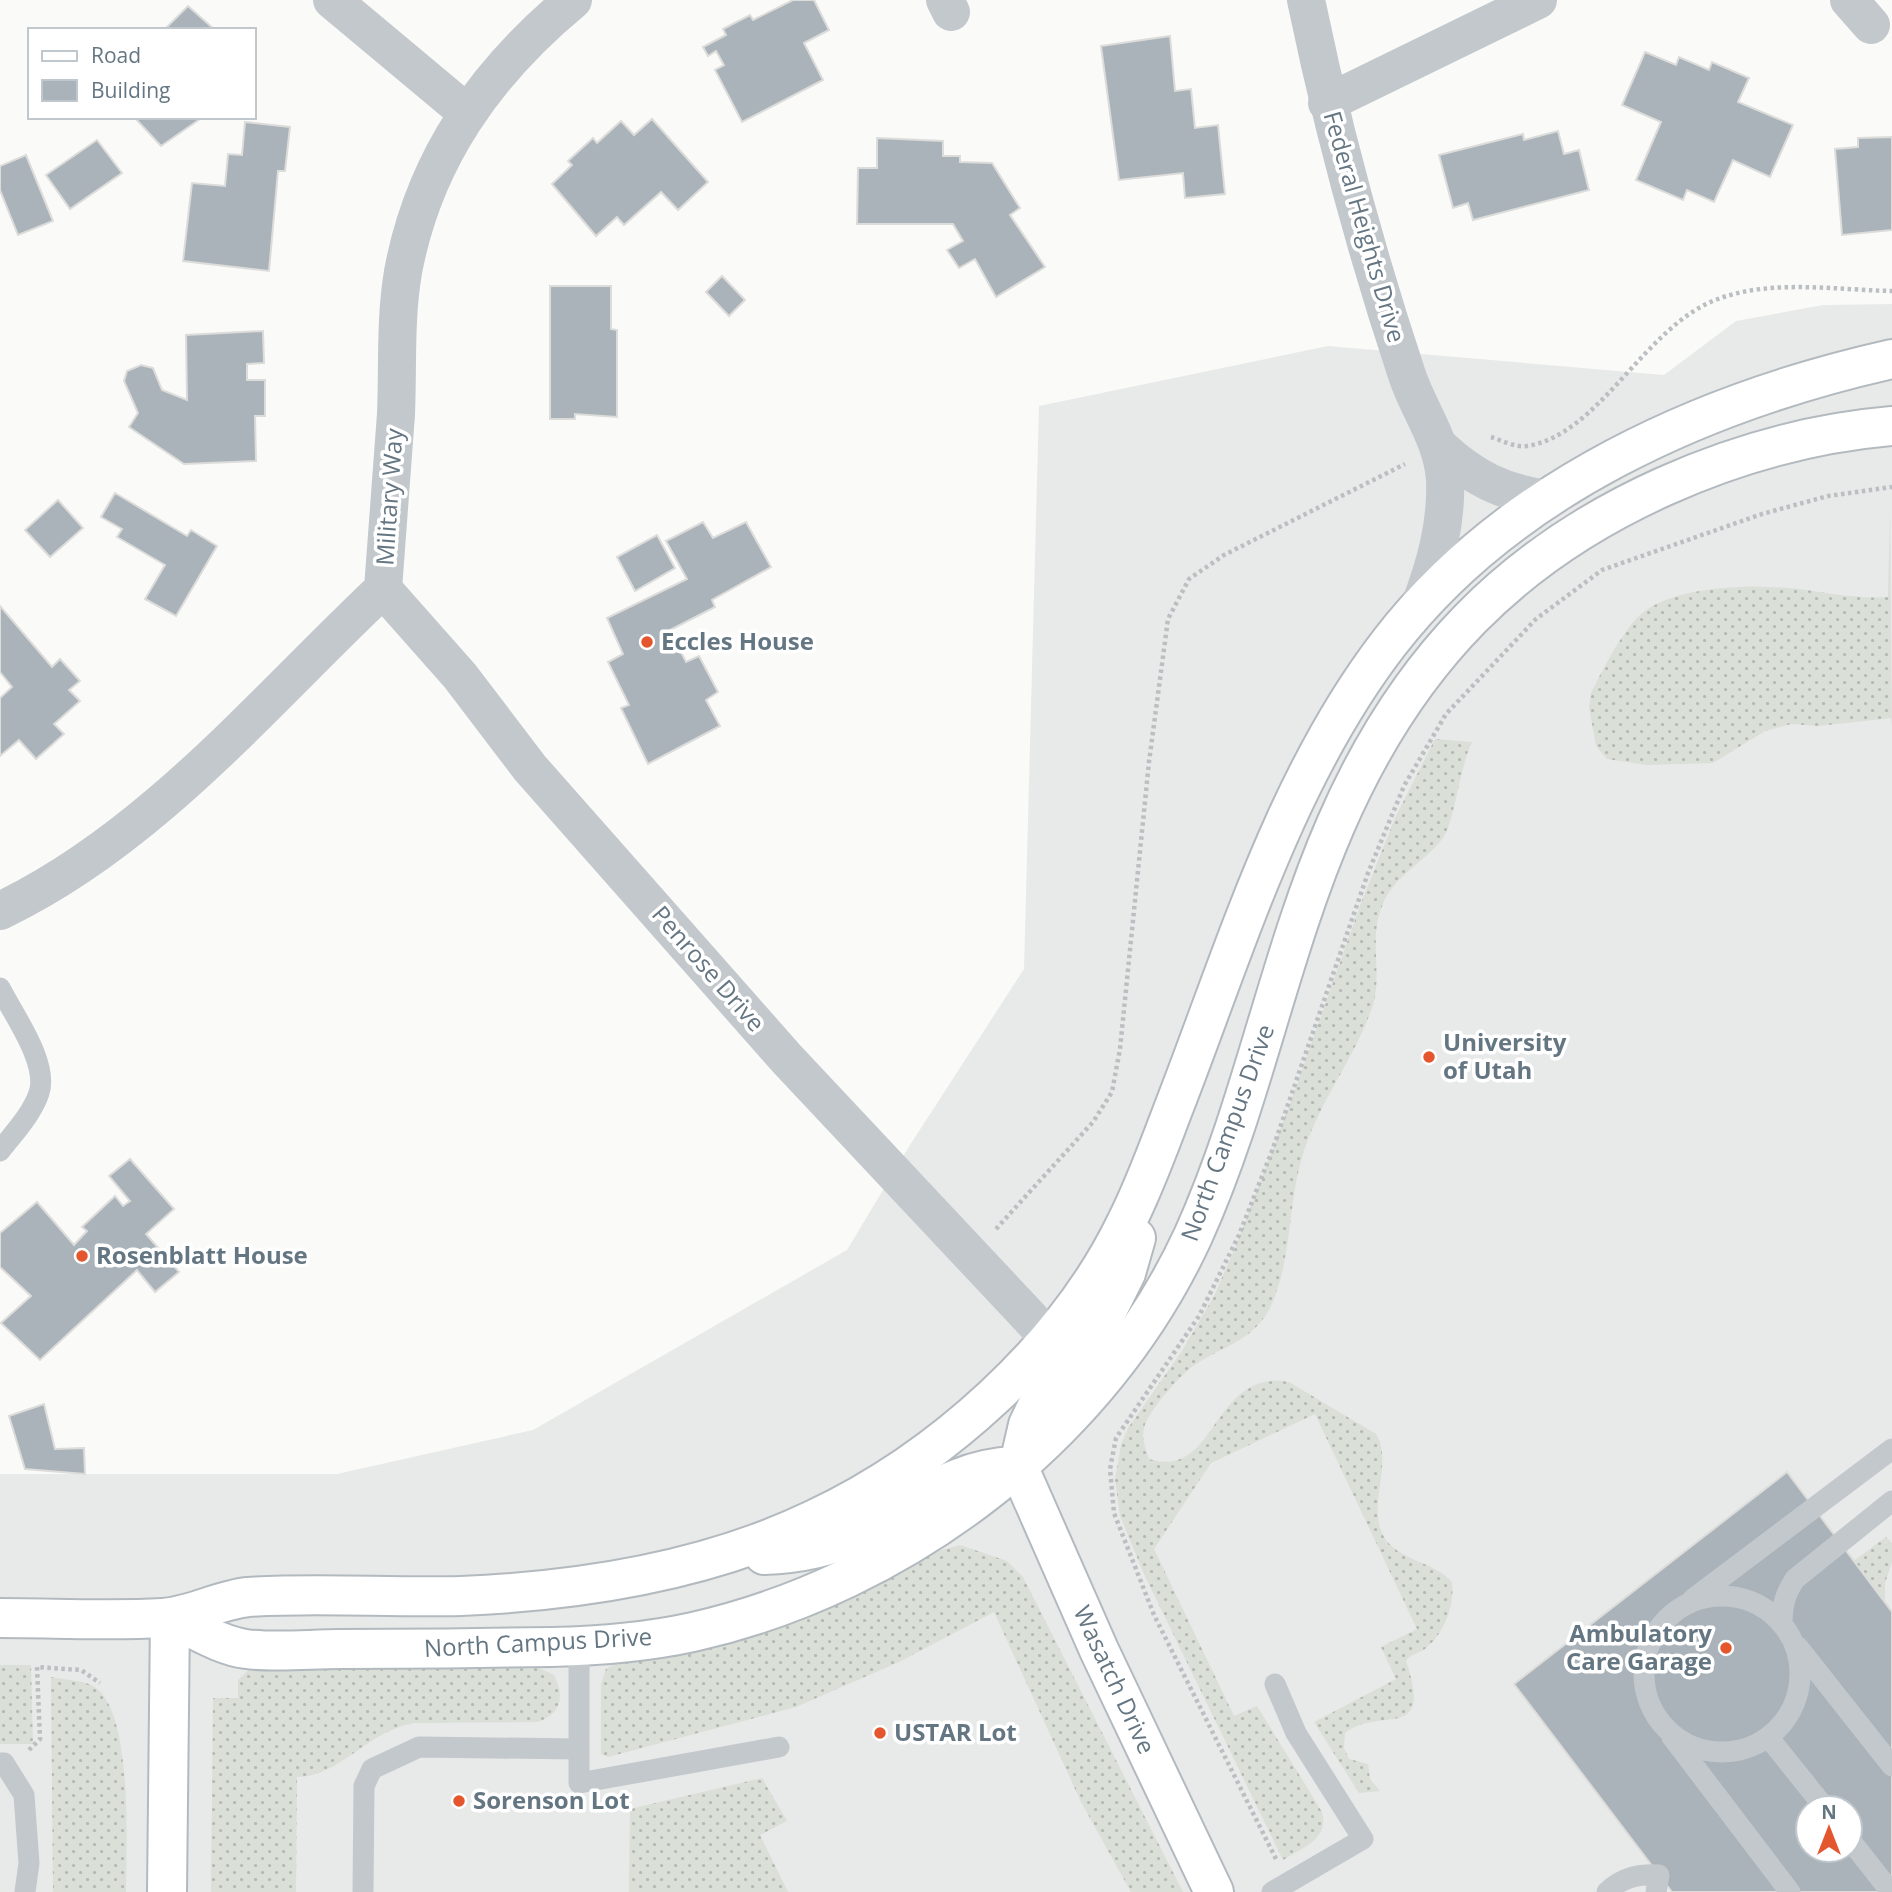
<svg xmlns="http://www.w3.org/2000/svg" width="1892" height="1892" font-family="'Open Sans',sans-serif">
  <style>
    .built { fill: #e8e9e9; fill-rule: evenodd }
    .grass { fill: url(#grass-dots) }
    .building { fill: #aab3b9; stroke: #dcdcda; stroke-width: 2; fill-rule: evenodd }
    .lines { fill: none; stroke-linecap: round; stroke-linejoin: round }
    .secondary-casing { stroke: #b3babf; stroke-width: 42 }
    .path { stroke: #bbbfc2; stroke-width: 4.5; stroke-dasharray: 3.5 3.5; stroke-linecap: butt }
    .lane { stroke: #c3c8cc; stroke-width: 21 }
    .street { stroke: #c3c8cc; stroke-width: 38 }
    .secondary { stroke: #fff; stroke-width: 38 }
    .poi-dot { fill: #e4572e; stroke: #fff; stroke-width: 2.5 }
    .labels { text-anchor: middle; stroke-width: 7; stroke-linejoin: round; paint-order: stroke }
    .street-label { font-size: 24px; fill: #657683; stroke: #fff }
    .poi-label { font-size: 24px; font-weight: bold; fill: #657683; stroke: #fff; text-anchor: start }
  </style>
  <defs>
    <pattern id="grass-dots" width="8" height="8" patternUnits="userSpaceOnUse" patternTransform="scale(1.75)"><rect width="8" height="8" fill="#dadfd7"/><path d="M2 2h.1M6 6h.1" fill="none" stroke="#b4b9b4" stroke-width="1.8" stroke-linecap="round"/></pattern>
  </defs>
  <rect width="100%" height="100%" fill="#fafaf8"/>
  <path class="built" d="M 1892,304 L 1892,1892 L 0,1892 L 0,1474 L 337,1474 L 533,1430 L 847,1250 L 910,1145 L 1024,969 L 1039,406 L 1328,346 L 1664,375 L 1736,321 L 1823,305 ZM 1808,1808 L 1850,1808 L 1850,1850 L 1808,1850 Z"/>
  <g class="grass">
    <path d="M 1890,509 L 1892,727 L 1891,718 L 1818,726 L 1791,724 L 1765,731 L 1713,763 L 1647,765 L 1607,759 L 1596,746 L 1589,707 L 1591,693 C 1603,669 1617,641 1635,620 C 1666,584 1755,584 1798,589 C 1829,593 1857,599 1888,597 Z"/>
    <path d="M 1435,739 L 1472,742 C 1460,766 1454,823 1443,838 C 1424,864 1392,875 1381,909 C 1369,941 1383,976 1372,1008 C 1353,1062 1317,1103 1301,1161 C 1288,1207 1292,1254 1273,1301 C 1257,1341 1223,1345 1193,1366 C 1179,1377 1148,1411 1144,1428 C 1141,1438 1146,1450 1149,1459 C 1218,1481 1211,1368 1289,1382 L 1376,1434 C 1394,1463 1366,1506 1384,1537 C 1399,1561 1433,1561 1452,1582 C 1455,1605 1444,1634 1425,1649 C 1418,1654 1411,1653 1406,1661 C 1434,1744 1380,1705 1345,1733 L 1344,1748 L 1349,1759 L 1368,1764 L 1370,1779 L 1380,1791 L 1359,1793 L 1314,1722 L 1396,1679 L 1381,1647 L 1417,1629 L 1315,1414 L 1211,1463 L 1154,1549 L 1234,1716 L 1257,1706 L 1322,1812 C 1329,1839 1304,1847 1283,1860 L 1144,1574 L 1120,1516 L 1115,1480 L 1121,1445 L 1128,1428 L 1182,1351 L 1214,1296 L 1236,1246 L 1293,1096 L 1361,903 L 1395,818 Z"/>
    <path d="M 1886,1537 L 1892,1543 L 1892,1562 L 1885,1583 L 1885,1639 L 1832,1577 Z"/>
    <path d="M 960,1545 L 1007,1561 L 1023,1577 L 1183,1892 L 1131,1892 L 1081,1802 L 994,1612 L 899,1662 L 796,1707 L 608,1757 L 601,1754 L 601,1684 L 606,1669 L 616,1663 L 706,1647 L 924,1555 Z"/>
    <path d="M 0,1665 L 31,1665 L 33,1744 L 0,1744 Z"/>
    <path d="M 252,1667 L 539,1668 L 554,1675 C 565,1697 561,1714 538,1722 L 414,1723 C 365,1732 340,1777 297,1777 L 296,1892 L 211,1892 L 213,1698 L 238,1698 L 238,1680 Z"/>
    <path d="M 51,1677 C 63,1680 83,1680 93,1686 C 134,1709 126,1849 126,1892 L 53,1892 Z"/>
    <path d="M 762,1778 L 787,1821 L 760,1835 L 788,1892 L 629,1892 L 630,1809 Z"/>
  </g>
  <g class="building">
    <path d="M 793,0 L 814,0 L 829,30 L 804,43 L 823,80 L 742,122 L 715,70 L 724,65 L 716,51 L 708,56 L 703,47 L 726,35 L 723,29 L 750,15 L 753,20 Z"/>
    <path d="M 188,6 L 215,30 L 164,30 Z"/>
    <path d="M 1170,36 L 1175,91 L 1191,89 L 1195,128 L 1218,125 L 1225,194 L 1185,198 L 1183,173 L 1119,180 L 1101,46 Z"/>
    <path d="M 1645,52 L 1676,65 L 1679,57 L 1709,70 L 1712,62 L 1749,78 L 1738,102 L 1793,125 L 1770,177 L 1733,160 L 1714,202 L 1687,190 L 1683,200 L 1636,180 L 1661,122 L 1622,105 Z"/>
    <path d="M 134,117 L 203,117 L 161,146 Z"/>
    <path d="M 652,119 L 708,182 L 678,210 L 661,192 L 624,225 L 617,217 L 596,236 L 552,184 L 572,165 L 568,161 L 593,138 L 597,143 L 621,121 L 634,135 Z"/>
    <path d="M 245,122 L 290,127 L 285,171 L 278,171 L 269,271 L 183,261 L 192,183 L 225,186 L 228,154 L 242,155 Z"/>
    <path d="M 1558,131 L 1564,154 L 1579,150 L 1589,190 L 1473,220 L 1468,203 L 1453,208 L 1439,155 L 1523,134 L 1524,140 Z"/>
    <path d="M 1892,137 L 1892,230 L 1842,235 L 1835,149 L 1858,147 L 1858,138 Z"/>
    <path d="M 877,138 L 943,141 L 943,156 L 960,156 L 960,162 L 992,163 L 1020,208 L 1010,215 L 1045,267 L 996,297 L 975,259 L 959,268 L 947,250 L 963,241 L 953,224 L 857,224 L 858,168 L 877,168 Z"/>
    <path d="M 97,140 L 122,173 L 70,209 L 46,175 Z"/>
    <path d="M 26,155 L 53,221 L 18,235 L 0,190 L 0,166 Z"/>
    <path d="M 722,276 L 745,300 L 729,316 L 706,292 Z"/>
    <path d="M 550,286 L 611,286 L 611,329 L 617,330 L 617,417 L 575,414 L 575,419 L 550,419 Z"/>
    <path d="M 263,331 L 264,363 L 247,364 L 247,380 L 265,380 L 265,416 L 255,416 L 256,461 L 184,464 L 129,427 L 138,413 L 124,381 L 127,371 L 141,365 L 153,368 L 162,390 L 187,400 L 186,335 Z"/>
    <path d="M 115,493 L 187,536 L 191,530 L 217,546 L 176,616 L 145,599 L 165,565 L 117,537 L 122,529 L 101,517 Z"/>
    <path d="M 58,500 L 83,528 L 50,557 L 25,530 Z"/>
    <path d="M 703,522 L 713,538 L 746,522 L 771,567 L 712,600 L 715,607 L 670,630 L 686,662 L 699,656 L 718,692 L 706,700 L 720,726 L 648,764 L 621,708 L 629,705 L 608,662 L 623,654 L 607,618 L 687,579 L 666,541 Z"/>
    <path d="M 657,535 L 675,568 L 635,591 L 617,557 Z"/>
    <path d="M 0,606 L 52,667 L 60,659 L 80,681 L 69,690 L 80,701 L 54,724 L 64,734 L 36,759 L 19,740 L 0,756 L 0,698 L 12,687 L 0,672 Z"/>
    <path d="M 130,1159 L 174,1209 L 146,1234 L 179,1272 L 155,1292 L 137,1270 L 40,1360 L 1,1323 L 31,1296 L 0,1267 L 0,1233 L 37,1202 L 74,1245 L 87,1231 L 82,1227 L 115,1196 L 123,1206 L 130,1201 L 109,1176 Z"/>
    <path d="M 44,1404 L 55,1449 L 84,1448 L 85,1474 L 25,1469 L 9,1416 Z"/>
    <path d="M 1787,1472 L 1892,1612 L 1892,1892 L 1672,1892 L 1514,1684 ZM 1808,1808 L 1850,1808 L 1850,1850 L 1808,1850 Z"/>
  </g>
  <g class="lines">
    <defs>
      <g id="secondary">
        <path d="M 1019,1464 L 1028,1425 L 1039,1402 L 1098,1329 L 1126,1273 L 1136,1238"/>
        <path d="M 1018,1466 L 1099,1650 L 1214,1892"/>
        <path d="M 764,1555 C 797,1554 829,1548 859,1533 C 916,1506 949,1468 1016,1466"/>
        <path d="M 0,1618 C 54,1618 109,1621 163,1618 C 192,1616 219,1600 248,1597 C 318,1592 390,1598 461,1596 C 581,1591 704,1572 813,1520 C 939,1461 1065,1349 1126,1223 C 1145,1186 1159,1146 1174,1107 C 1235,950 1285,778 1389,643 C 1509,487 1705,401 1892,359"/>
        <path d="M 170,1618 C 193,1628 221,1646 246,1649 C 276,1653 310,1649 340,1649 C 411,1649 481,1648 552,1647 C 599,1646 647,1642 693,1632 C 905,1584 1101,1435 1193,1236 C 1253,1104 1278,957 1336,824 C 1369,748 1413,677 1471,618 C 1578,509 1741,439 1892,426"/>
        <path d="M 167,1892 L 170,1618"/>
      </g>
    </defs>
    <use href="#secondary" class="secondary-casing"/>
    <g class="path">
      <path d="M 1491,437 C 1501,440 1516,448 1527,446 C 1600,435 1645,325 1718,299 C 1771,279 1836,290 1892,291"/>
      <path d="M 996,1229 L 1093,1122 L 1112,1092 L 1120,1049 L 1149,762 L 1168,619 L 1189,579 L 1224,555 L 1405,464"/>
      <path d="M 29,1750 L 40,1739 L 37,1667 L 81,1670 L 100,1683"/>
      <path d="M 1276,1859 L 1154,1615 L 1114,1513 L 1110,1469 L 1116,1438 L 1199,1316 L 1239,1235 L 1272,1151 L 1368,873 L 1404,786 L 1446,714 L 1536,619 L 1602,570 L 1762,514 L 1828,496 L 1892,487"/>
    </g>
    <g class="lane">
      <path d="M 0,988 C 13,1014 49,1063 39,1093 C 32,1114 14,1133 0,1151"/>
      <circle cx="1722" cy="1674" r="78"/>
      <path d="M 1693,1599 L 1892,1449"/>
      <path d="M 1782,1624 C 1782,1606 1785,1594 1795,1579 L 1892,1501"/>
      <path d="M 579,1646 L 579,1783 L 779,1747"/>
      <path d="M 1798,1647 L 1892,1766"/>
      <path d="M 1672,1737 L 1790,1892"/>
      <path d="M 1769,1738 L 1825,1808"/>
      <path d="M 0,1763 L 4,1763 L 24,1795 L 29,1863 L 25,1892"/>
      <path d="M 1850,1840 L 1891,1892"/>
      <path d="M 363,1892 L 364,1786 L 372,1769 L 419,1747 L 578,1749"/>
      <path d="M 1272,1892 L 1363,1839 L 1296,1733 L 1275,1684"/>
      <path d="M 1607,1892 C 1622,1877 1639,1874 1659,1875 L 1656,1892"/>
    </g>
    <g class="street">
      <path d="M 332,0 L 466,112"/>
      <path d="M 945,0 L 951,12"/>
      <path d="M 1306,0 C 1332,126 1366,252 1407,375 C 1419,411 1442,439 1445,479 C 1447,524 1435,566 1419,608"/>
      <path d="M 1849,0 L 1871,25"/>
      <path d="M 1327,103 L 1538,0"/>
      <path d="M 1441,448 C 1473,478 1504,493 1547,499"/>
      <path d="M 383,589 L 460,676 L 530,768 L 787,1059 L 1048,1337"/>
      <path d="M 0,911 C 151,839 264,701 383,589 C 387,531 392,473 396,414 C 398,367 395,319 403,272 C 424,159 486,72 573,0"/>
    </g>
    <use href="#secondary" class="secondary"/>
  </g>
  <g class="poi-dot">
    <circle cx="647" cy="642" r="7"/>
    <circle cx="1429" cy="1057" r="7"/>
    <circle cx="82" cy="1256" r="7"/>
    <circle cx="1726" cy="1648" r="7"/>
    <circle cx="880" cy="1733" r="7"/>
    <circle cx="459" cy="1801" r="7"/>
  </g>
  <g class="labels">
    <g class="street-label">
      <text transform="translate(1364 227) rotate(74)" y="8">Federal Heights Drive</text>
      <text transform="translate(390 497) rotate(-86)" y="8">Military Way</text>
      <text transform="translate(708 969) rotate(49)" y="8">Penrose Drive</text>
      <text transform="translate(1228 1133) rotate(-70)" y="8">North Campus Drive</text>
      <text transform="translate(538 1643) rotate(-3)" y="8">North Campus Drive</text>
      <text transform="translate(1114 1680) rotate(65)" y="8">Wasatch Drive</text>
    </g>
    <g class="poi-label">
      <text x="661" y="650">Eccles House</text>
      <text x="1443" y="1051">University<tspan x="1443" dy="28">of Utah</tspan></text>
      <text x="96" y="1264">Rosenblatt House</text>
      <text x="1712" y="1642" text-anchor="end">Ambulatory<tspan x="1712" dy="28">Care Garage</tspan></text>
      <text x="894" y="1741">USTAR Lot</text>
      <text x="473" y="1809">Sorenson Lot</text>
    </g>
  </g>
  <rect x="28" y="28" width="228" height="91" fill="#ffffff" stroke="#c1c8cd" stroke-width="2"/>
  <rect x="42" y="51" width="35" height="10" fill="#ffffff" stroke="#c1c8cd" stroke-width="2"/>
  <text x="91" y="63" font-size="21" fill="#657683">Road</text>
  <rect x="42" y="80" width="35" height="21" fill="#aab3b9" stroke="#c1c8cd" stroke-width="2"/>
  <text x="91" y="98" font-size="21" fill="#657683">Building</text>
  <g transform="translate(1829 1829)"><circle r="33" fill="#ffffff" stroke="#c1c8cd" stroke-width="2"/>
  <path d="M0-5L12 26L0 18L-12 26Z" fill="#e4572e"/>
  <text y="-10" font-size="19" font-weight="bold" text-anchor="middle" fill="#657683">N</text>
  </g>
</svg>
